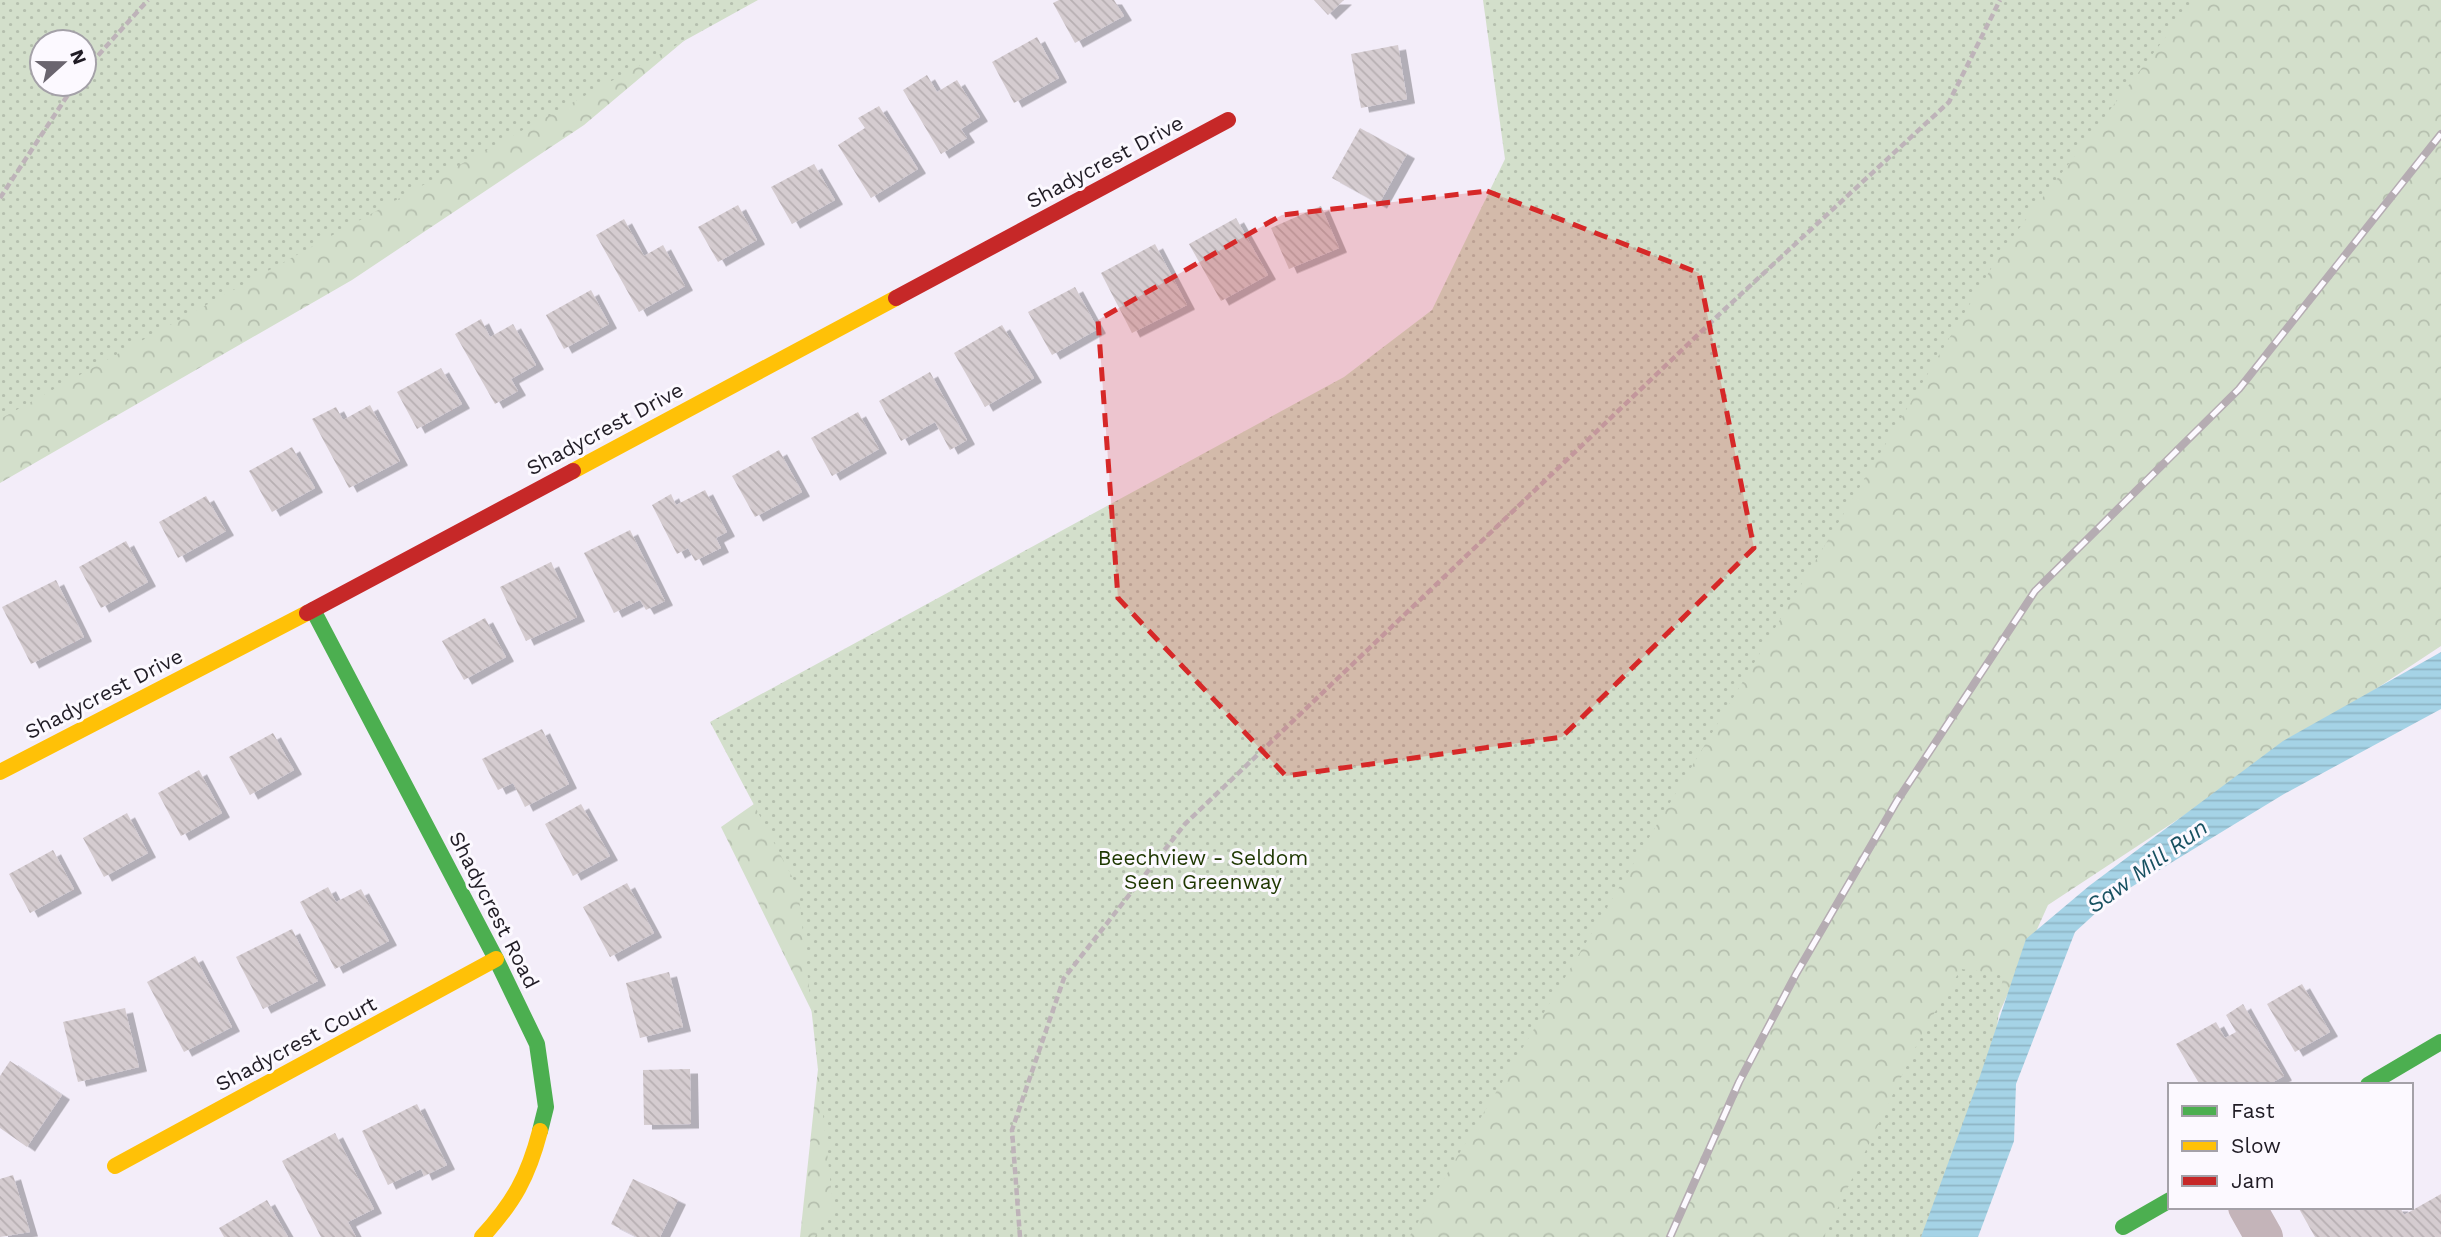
<svg xmlns="http://www.w3.org/2000/svg" width="2441" height="1237" font-family="'Work Sans',sans-serif">
  <style>
    .forest { fill: url(#forest-crowns); fill-rule: evenodd }
    .park { fill: url(#park-dots); fill-rule: evenodd }
    .water { fill: url(#water-rules) }
    .building { fill: url(#building-back-hatch); filter: url(#shadow) }
    .lines { fill: none; stroke-linecap: round; stroke-linejoin: round }
    .path { stroke: #beb3b9; stroke-width: 4.5; stroke-dasharray: 7 3.5; stroke-linecap: butt }
    .street { stroke: #c4b4b9; stroke-width: 38 }
    .fast { stroke: #4caf50; stroke-width: 16 }
    .slow { stroke: #ffc107; stroke-width: 16 }
    .jam { stroke: #c62828; stroke-width: 16 }
    .rail-casing { stroke: #b5acb2; stroke-width: 8 }
    .rail { stroke: #fcf9ff; stroke-width: 5; stroke-dasharray: 16; stroke-linecap: butt }
    .marked { fill: #d62828; fill-opacity: 0.2; stroke: #d62828; stroke-width: 5; stroke-dasharray: 14 9; stroke-linejoin: round }
    .labels { text-anchor: middle; stroke-width: 6; stroke-linejoin: round; paint-order: stroke }
    .street-label { font-size: 21px; fill: #201c25; stroke: #fcf9ff }
    .park-label { font-size: 21px; fill: #1e3700; stroke: #fcf9ff }
    .water-label { font-size: 23px; font-style: italic; fill: #185161; stroke: #fcf9ff }
  </style>
  <defs>
    <pattern id="forest-crowns" width="20" height="18" patternUnits="userSpaceOnUse" patternTransform="scale(1.75)"><rect width="20" height="18" fill="#d3dfcb"/><path d="M2 6a3 3 0 1 1 6 0M12 15a3 3 0 1 1 6 0" fill="none" stroke="#b5bfae"/></pattern>
    <pattern id="park-dots" width="8" height="8" patternUnits="userSpaceOnUse" patternTransform="scale(1.75)"><rect width="8" height="8" fill="#d3dfcb"/><path d="M2 2h.1M6 6h.1" fill="none" stroke="#b5bfae" stroke-width="1.8" stroke-linecap="round"/></pattern>
    <pattern id="water-rules" width="6" height="5" patternUnits="userSpaceOnUse" patternTransform="scale(1.75)"><rect width="6" height="5" fill="#a5d3e6"/><path d="M0 2.5h6" fill="none" stroke="#8eb5c5"/></pattern>
    <pattern id="building-back-hatch" width="6" height="6" patternUnits="userSpaceOnUse" patternTransform="scale(1.75)"><rect width="6" height="6" fill="#d5ccd0"/><path d="M-1 5l2 2M0 0l6 6M5-1l2 2" fill="none" stroke="#b7afb2"/></pattern>
    <filter id="shadow"><feDropShadow dx="8" dy="4.5" stdDeviation="0" flood-color="#0004"/></filter>
  </defs>
  <rect width="100%" height="100%" fill="#f3edf9"/>
  <g class="forest">
    <path d="M 0,0 L 704,24 L 584,125 L 352,280 L 0,483 ZM 42,42 L 84,42 L 84,84 L 42,84 Z"/>
    <path d="M 1501,0 L 2441,0 L 2441,646 L 2048,905 L 1898,1237 L 800,1237 L 822,1032 L 721,827 L 1451,318 L 1538,77 Z"/>
  </g>
  <g class="park">
    <path d="M 0,0 L 758,0 L 0,419 ZM 42,42 L 84,42 L 84,84 L 42,84 Z"/>
    <path d="M 1483,0 L 2194,0 L 2001,252 L 1409,1237 L 815,1237 L 833,1206 L 798,888 L 710,722 L 1344,377 L 1432,310 L 1505,159 Z"/>
    <path d="M 1961,969 L 2003,974 L 1974,1237 L 1824,1237 L 1923,1032 Z"/>
  </g>
  <path class="water" d="M 2441,652 L 2441,709 L 2284,794 L 2110,900 L 2075,932 L 2016,1084 L 2014,1141 L 1978,1237 L 1921,1237 L 1980,1076 L 2026,939 L 2089,886 L 2283,741 Z"/>
  <g class="building">
    <path d="M 1059,0 L 1114,0 L 1124,16 L 1075,43 L 1053,3 Z"/>
    <path d="M 1314,0 L 1344,0 L 1328,15 Z"/>
    <path d="M 1037,37 L 1059,78 L 1014,103 L 992,62 Z"/>
    <path d="M 1398,45 L 1407,99 L 1361,108 L 1351,54 Z"/>
    <path d="M 927,75 L 937,92 L 957,80 L 980,117 L 961,129 L 967,138 L 941,154 L 903,90 Z"/>
    <path d="M 879,106 L 918,169 L 871,198 L 838,145 L 865,128 L 858,118 Z"/>
    <path d="M 1360,128 L 1407,154 L 1379,204 L 1332,178 Z"/>
    <path d="M 814,164 L 835,200 L 792,224 L 771,187 Z"/>
    <path d="M 738,205 L 757,240 L 718,262 L 698,227 Z"/>
    <path d="M 1321,206 L 1339,248 L 1289,269 L 1271,228 Z"/>
    <path d="M 1236,218 L 1268,275 L 1221,301 L 1189,244 Z"/>
    <path d="M 624,219 L 644,256 L 663,245 L 685,286 L 639,312 L 596,235 Z"/>
    <path d="M 1155,244 L 1187,305 L 1132,333 L 1101,273 Z"/>
    <path d="M 1075,287 L 1098,329 L 1052,355 L 1028,312 Z"/>
    <path d="M 591,290 L 609,324 L 564,349 L 546,315 Z"/>
    <path d="M 481,319 L 490,337 L 513,324 L 536,365 L 511,379 L 518,391 L 495,404 L 455,334 Z"/>
    <path d="M 1002,325 L 1034,378 L 985,407 L 954,353 Z"/>
    <path d="M 441,368 L 462,404 L 417,429 L 397,392 Z"/>
    <path d="M 930,372 L 967,440 L 950,450 L 935,422 L 901,441 L 879,401 Z"/>
    <path d="M 370,405 L 400,461 L 349,488 L 312,419 L 336,407 L 343,420 Z"/>
    <path d="M 858,412 L 879,449 L 832,476 L 811,438 Z"/>
    <path d="M 292,447 L 315,488 L 272,512 L 249,471 Z"/>
    <path d="M 779,450 L 802,492 L 755,517 L 732,476 Z"/>
    <path d="M 705,490 L 727,532 L 716,538 L 721,548 L 695,561 L 688,548 L 677,554 L 652,505 L 671,494 L 676,505 Z"/>
    <path d="M 206,496 L 226,531 L 178,558 L 159,522 Z"/>
    <path d="M 630,530 L 665,601 L 646,610 L 640,600 L 614,613 L 584,553 Z"/>
    <path d="M 126,541 L 148,582 L 101,608 L 79,567 Z"/>
    <path d="M 551,562 L 577,617 L 526,641 L 500,587 Z"/>
    <path d="M 56,580 L 84,637 L 31,664 L 2,607 Z"/>
    <path d="M 485,618 L 506,657 L 464,680 L 442,641 Z"/>
    <path d="M 542,729 L 569,784 L 525,807 L 513,783 L 498,790 L 482,759 Z"/>
    <path d="M 273,733 L 294,770 L 250,795 L 229,757 Z"/>
    <path d="M 199,770 L 222,813 L 181,836 L 158,793 Z"/>
    <path d="M 581,804 L 610,856 L 573,876 L 545,824 Z"/>
    <path d="M 127,813 L 148,853 L 104,877 L 83,838 Z"/>
    <path d="M 53,850 L 74,889 L 30,913 L 9,874 Z"/>
    <path d="M 627,883 L 654,933 L 610,957 L 583,907 Z"/>
    <path d="M 328,887 L 336,902 L 361,889 L 389,941 L 335,969 L 300,902 Z"/>
    <path d="M 292,929 L 318,981 L 263,1009 L 236,957 Z"/>
    <path d="M 195,956 L 232,1027 L 184,1052 L 147,982 Z"/>
    <path d="M 669,972 L 683,1027 L 640,1038 L 626,983 Z"/>
    <path d="M 2302,984 L 2330,1032 L 2295,1052 L 2267,1004 Z"/>
    <path d="M 2243,1004 L 2284,1076 L 2268,1085 L 2200,1085 L 2176,1044 L 2216,1022 L 2225,1038 L 2236,1032 L 2226,1015 Z"/>
    <path d="M 125,1008 L 139,1067 L 78,1082 L 63,1022 Z"/>
    <path d="M 10,1061 L 62,1095 L 27,1147 L 0,1128 L 0,1076 Z"/>
    <path d="M 690,1069 L 691,1124 L 644,1125 L 643,1070 Z"/>
    <path d="M 417,1104 L 447,1165 L 424,1176 L 421,1169 L 388,1185 L 362,1131 Z"/>
    <path d="M 335,1133 L 374,1209 L 348,1222 L 356,1237 L 321,1237 L 282,1161 Z"/>
    <path d="M 13,1175 L 30,1232 L 0,1237 L 0,1179 Z"/>
    <path d="M 633,1179 L 678,1200 L 660,1237 L 637,1237 L 611,1224 Z"/>
    <path d="M 2441,1194 L 2441,1237 L 2315,1237 L 2298,1207 L 2400,1207 L 2404,1215 Z"/>
    <path d="M 267,1200 L 288,1237 L 224,1237 L 219,1228 Z"/>
  </g>
  <g class="lines">
    <g class="path">
      <path d="M 84,71 L 148,0"/>
      <path d="M 0,198 L 75,84"/>
      <path d="M 1020,1237 L 1012,1130 L 1064,978 L 1185,824 L 1726,308 L 1949,102 L 2000,0"/>
    </g>
    <path class="street" d="M 2247,1207 L 2264,1237"/>
    <g class="fast">
      <path d="M 313,610 L 496,959 L 537,1044 L 546,1107 L 540,1131"/>
      <path d="M 2368,1085 L 2441,1042"/>
      <path d="M 2123,1227 L 2170,1200"/>
    </g>
    <g class="slow">
      <path d="M 573,471 L 896,298"/>
      <path d="M 0,772 L 307,613"/>
      <path d="M 115,1166 L 496,959"/>
      <path d="M 482,1237 C 514,1202 528,1177 540,1131"/>
    </g>
    <g class="jam">
      <path d="M 896,298 L 1228,120"/>
      <path d="M 307,613 L 573,471"/>
    </g>
    <defs>
      <path id="rail" d="M 1670,1237 L 1739,1082 L 1796,974 L 1897,801 L 2035,591 L 2239,389 L 2441,134"/>
    </defs>
    <use href="#rail" class="rail-casing"/>
    <use href="#rail" class="rail"/>
  </g>
  <path class="marked" d="M 1487,191 L 1699,273 L 1754,548 L 1562,737 L 1286,776 L 1118,598 L 1098,320 L 1282,215 Z"/>
  <g class="labels">
    <g class="street-label">
      <text transform="translate(1105 162) rotate(-28)" y="7">Shadycrest Drive</text>
      <text transform="translate(605 429) rotate(-28)" y="7">Shadycrest Drive</text>
      <text transform="translate(104 694) rotate(-27)" y="7">Shadycrest Drive</text>
      <text transform="translate(494 910) rotate(63)" y="7">Shadycrest Road</text>
      <text transform="translate(296 1044) rotate(-28)" y="7">Shadycrest Court</text>
    </g>
    <g class="park-label">
      <text x="1203" y="865">Beechview - Seldom<tspan x="1203" dy="24">Seen Greenway</tspan></text>
    </g>
    <g class="water-label">
      <text transform="translate(2147 866) rotate(-36)" y="8">Saw Mill Run</text>
    </g>
  </g>
  <rect x="2168" y="1083" width="245" height="126" fill="#fcf9ff" stroke="#a4a1a8" stroke-width="2"/>
  <rect x="2182" y="1106" width="35" height="10" fill="#4caf50" stroke="#a4a1a8" stroke-width="2"/>
  <text x="2231" y="1118" font-size="21" fill="#201c25">Fast</text>
  <rect x="2182" y="1141" width="35" height="10" fill="#ffc107" stroke="#a4a1a8" stroke-width="2"/>
  <text x="2231" y="1153" font-size="21" fill="#201c25">Slow</text>
  <rect x="2182" y="1176" width="35" height="10" fill="#c62828" stroke="#a4a1a8" stroke-width="2"/>
  <text x="2231" y="1188" font-size="21" fill="#201c25">Jam</text>
  <g transform="translate(63 63) rotate(69)"><circle r="33" fill="#fcf9ff" stroke="#a4a1a8" stroke-width="2"/>
  <path d="M0-5L12 26L0 18L-12 26Z" fill="#6a656f"/>
  <text y="-10" font-size="19" font-weight="bold" text-anchor="middle" fill="#201c25">N</text>
  </g>
</svg>
